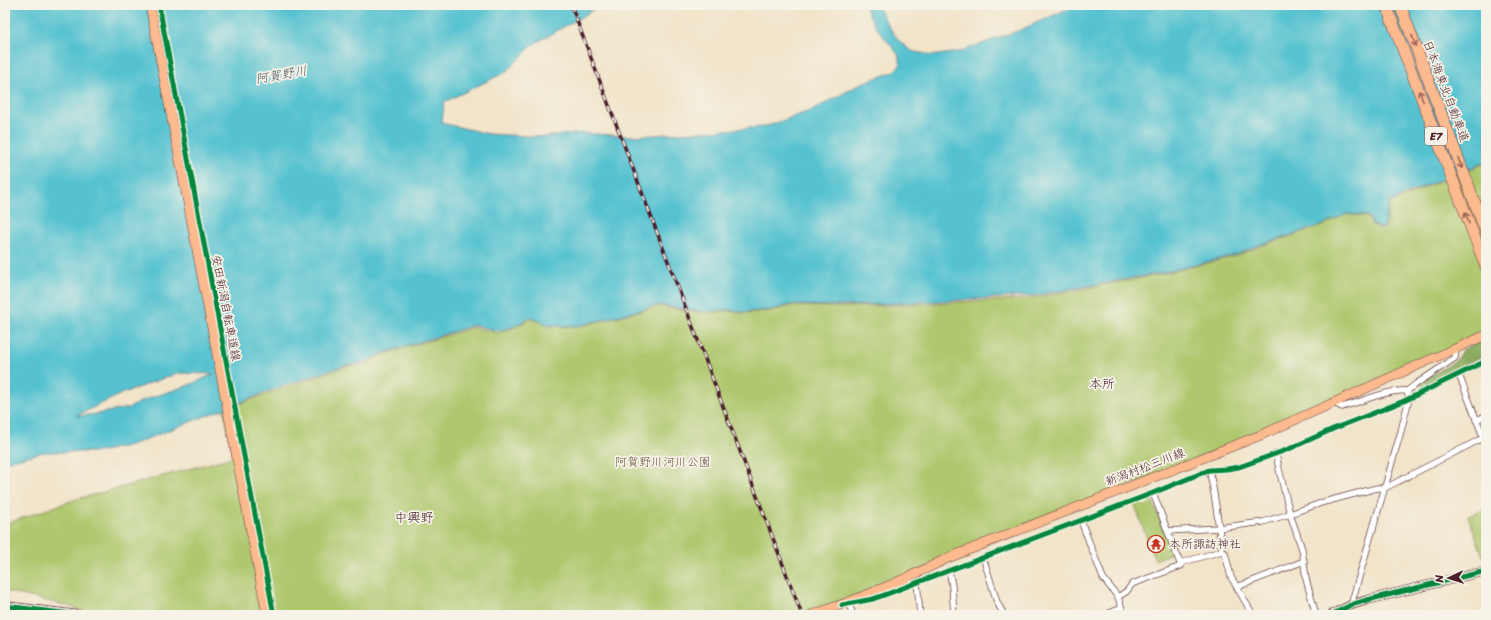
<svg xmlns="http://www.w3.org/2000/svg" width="1491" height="620" font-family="Sriracha,'Klee One',sans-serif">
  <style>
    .green { fill: #afc86e; stroke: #7c744c }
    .forest { fill: #8bac61; stroke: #6a6646 }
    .water { fill: #56c2d0; stroke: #50707e; fill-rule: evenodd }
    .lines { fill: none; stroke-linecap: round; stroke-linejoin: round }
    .street-casing { stroke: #633d43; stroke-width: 7 }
    .secondary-casing { stroke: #633d43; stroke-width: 10 }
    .primary-casing { stroke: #633d43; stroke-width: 10 }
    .highway-casing { stroke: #633d43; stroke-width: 12 }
    .street { stroke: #fff; stroke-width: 5.5 }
    .secondary { stroke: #fee3d2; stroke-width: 8 }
    .primary { stroke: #fcba8e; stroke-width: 9 }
    .highway { stroke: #fcba8e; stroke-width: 11 }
    .rail-casing { stroke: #4a1f2b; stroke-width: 3.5 }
    .rail { stroke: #f7f3e8; stroke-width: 2; stroke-dasharray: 6; stroke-linecap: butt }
    .cycleway-casing { stroke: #f7f3e8; stroke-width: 8 }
    .cycleway { stroke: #00873e; stroke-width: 5 }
    .oneway { stroke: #9a6558 }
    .labels { text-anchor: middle; stroke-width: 3.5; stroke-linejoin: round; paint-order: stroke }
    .shield { fill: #f7f3e8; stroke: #7e5f64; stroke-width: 1 }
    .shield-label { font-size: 11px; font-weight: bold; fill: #4a1f2b }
    .street-label { font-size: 12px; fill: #4a1f2b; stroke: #f7f3e8 }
    .park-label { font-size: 12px; fill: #68523f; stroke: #f7f3e8 }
    .poi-label { font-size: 12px; fill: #4a1f2b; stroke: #f7f3e8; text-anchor: start }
    .water-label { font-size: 13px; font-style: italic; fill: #4e5865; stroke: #f7f3e8 }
    .neighbourhood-label { font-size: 13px; fill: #4a1f2b; stroke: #f7f3e8 }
  </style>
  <rect width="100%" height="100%" fill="#f7f3e8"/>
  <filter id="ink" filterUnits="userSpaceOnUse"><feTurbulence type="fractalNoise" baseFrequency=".025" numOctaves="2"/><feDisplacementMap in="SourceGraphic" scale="8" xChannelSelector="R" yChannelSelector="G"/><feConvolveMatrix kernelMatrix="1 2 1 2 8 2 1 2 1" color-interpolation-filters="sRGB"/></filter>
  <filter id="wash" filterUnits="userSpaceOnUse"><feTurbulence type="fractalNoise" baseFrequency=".012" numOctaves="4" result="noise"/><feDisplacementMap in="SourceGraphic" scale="16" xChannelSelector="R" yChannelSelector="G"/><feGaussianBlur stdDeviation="0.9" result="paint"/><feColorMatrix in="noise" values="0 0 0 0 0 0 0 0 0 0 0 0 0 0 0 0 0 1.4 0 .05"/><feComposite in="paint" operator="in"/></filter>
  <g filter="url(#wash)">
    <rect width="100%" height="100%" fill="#f1e4c9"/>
    <g class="green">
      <path d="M 1486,163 L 1486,332 L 1237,442 L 852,598 L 802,615 L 105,615 L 77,610 L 76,608 L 5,591 L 5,524 L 74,500 L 233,457 L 224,409 L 344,367 L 365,364 L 384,354 L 474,327 L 498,333 L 513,328 L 531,318 L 549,326 L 577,327 L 658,306 L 694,312 L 729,311 L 742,313 L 770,311 L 790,306 L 845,307 L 1026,299 L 1162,274 L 1236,256 L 1258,247 L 1323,225 L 1347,214 L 1368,217 L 1372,225 L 1375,225 L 1379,229 L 1385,228 L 1390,203 L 1446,178 Z"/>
      <path d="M 1151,496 L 1172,553 L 1155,560 L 1134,503 Z"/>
      <path d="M 1486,510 L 1486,564 L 1468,516 Z"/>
    </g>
    <path class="forest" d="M 1486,339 L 1486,355 L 1462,366 L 1424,390 L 1420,382 L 1457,360 L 1462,350 Z"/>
    <path class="water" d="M 5,5 L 599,5 L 583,16 L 534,44 L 506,72 L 444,102 L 442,123 L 488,134 L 544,137 L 581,133 L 628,136 L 654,135 L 764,127 L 813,110 L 862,83 L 893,72 L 901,64 L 898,54 L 875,26 L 864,5 L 877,5 C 886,21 894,39 910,50 C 917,54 924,52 931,56 L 959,52 L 1020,30 L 1077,5 L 1486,5 L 1486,162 L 1411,192 L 1389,203 L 1384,227 L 1380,229 L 1376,225 L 1373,225 L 1368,216 L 1347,214 L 1323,225 L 1257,246 L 1236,255 L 1162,273 L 1032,296 L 846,306 L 790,305 L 771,310 L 743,312 L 730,310 L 703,312 L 659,305 L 578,326 L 549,325 L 531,317 L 513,327 L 498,331 L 475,325 L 384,353 L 365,362 L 343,366 L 280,387 L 131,445 L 98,452 L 44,452 L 5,462 ZM 178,373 L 214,374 L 189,385 L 144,400 L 129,408 L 96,414 L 76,416 L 123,393 Z"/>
  </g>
  <g filter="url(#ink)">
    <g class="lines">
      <defs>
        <g id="street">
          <path d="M 1459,375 L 1486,444"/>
          <path d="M 1334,403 L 1342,407 C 1361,402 1389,389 1407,391 L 1416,384 L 1455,358 L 1456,349"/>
          <path d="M 1476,420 L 1486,416"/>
          <path d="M 1276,453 L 1279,469 L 1290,514 L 1302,549 L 1306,579 L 1316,615"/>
          <path d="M 1209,470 C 1216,496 1218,524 1222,551 L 1225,553 L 1231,577 L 1253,615"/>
          <path d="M 1081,521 L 1103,578 L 1118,597 L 1124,615"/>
          <path d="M 1168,531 L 1218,528 L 1263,522 L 1290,514 L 1324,502 L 1377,488 L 1385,488 L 1483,438"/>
          <path d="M 983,557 L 997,602 L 1004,615"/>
          <path d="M 1180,563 L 1222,551"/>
          <path d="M 949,570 L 952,586 L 954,615"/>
          <path d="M 917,582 L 920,615"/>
          <path d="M 1237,587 L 1304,561"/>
          <path d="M 1118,597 L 1127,591 L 1132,584 L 1181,566 L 1153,493"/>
          <path d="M 858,602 L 873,599 L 887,594 L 1153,493 L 1209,470 L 1227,469 L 1239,467 L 1289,449 L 1333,429 L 1404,401 L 1486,361"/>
          <path d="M 849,604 L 853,615"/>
          <path d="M 1351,605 L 1401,431 L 1409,399 L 1407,391"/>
          <path d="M 5,615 L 6,615"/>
          <path d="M 1105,615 L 1122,608"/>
        </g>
        <g id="secondary">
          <path d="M 5,606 L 79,615"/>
          <path d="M 1331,615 L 1351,605 L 1367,600 L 1486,571"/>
        </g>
        <g id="primary">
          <path d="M 150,5 L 267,615"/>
          <path d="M 811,615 C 858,600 904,580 948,558 L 1261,435 L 1486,335"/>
        </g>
        <g id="highway">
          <path d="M 1386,5 L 1486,267"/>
          <path d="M 1400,5 L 1486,232"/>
        </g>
      </defs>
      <use href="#street" class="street-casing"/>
      <use href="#secondary" class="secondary-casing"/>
      <use href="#primary" class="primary-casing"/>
      <use href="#highway" class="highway-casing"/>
      <use href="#street" class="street"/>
      <use href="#secondary" class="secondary"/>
      <use href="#primary" class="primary"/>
      <use href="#highway" class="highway"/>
      <defs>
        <path id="rail" d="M 571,5 L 802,615"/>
      </defs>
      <use href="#rail" class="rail-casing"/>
      <use href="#rail" class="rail"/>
      <defs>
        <g id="cycleway">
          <path d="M 159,5 L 274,615"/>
          <path d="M 842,605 L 873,599 L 887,594 L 1153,493 L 1209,470 L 1227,469 L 1239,467 L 1289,449 L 1333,429 L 1404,401 L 1486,361"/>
          <path d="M 5,606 L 79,615"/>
          <path d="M 1331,615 L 1351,605 L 1367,600 L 1486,571"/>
        </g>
      </defs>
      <use href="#cycleway" class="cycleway-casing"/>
      <use href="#cycleway" class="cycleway"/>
    </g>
    <defs><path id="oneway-shaft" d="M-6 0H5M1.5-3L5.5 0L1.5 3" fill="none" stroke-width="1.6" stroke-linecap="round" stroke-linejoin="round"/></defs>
    <g class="oneway">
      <use href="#oneway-shaft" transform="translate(1414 41) rotate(69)"/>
      <use href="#oneway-shaft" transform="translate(1421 96) rotate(-111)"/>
      <use href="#oneway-shaft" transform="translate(1460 163) rotate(69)"/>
      <use href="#oneway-shaft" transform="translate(1467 218) rotate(-111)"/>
    </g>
  </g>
  <defs>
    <symbol id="temple-ring" viewBox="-11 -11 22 22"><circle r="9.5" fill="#f7f3e8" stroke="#c8321e" stroke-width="1.5"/><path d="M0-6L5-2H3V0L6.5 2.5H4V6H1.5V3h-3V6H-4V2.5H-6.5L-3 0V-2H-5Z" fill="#c8321e"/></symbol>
  </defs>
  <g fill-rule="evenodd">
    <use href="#temple-ring" x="1146" y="534" width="20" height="20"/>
  </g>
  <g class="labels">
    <rect class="shield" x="1425" y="127" width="22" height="18" rx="3"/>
    <g class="shield-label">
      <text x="1436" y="140">E7</text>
    </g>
    <g class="street-label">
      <text transform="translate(1446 91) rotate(69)" y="4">日本海東北自動車道</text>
      <text transform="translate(226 308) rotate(79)" y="4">安田新潟自転車道線</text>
      <text transform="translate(1145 467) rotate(-21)" y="4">新潟村松三川線</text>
    </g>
    <g class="park-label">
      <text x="663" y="466">阿賀野川河川公園</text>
    </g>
    <g class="poi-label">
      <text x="1169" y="548">本所諏訪神社</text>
    </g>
    <g class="water-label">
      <text transform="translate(281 74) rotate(-10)" y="5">阿賀野川</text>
    </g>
    <g class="neighbourhood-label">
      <text x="1102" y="388">本所</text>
      <text x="414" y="522">中興野</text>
    </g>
  </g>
  <rect width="1491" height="620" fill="none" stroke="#f7f3e8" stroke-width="20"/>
  <g transform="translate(1449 578) rotate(266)" stroke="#f7f3e8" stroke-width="3" paint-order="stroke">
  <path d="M0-3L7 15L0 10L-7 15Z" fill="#4a1f2b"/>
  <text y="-6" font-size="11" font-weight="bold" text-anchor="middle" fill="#4a1f2b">N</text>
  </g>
</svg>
